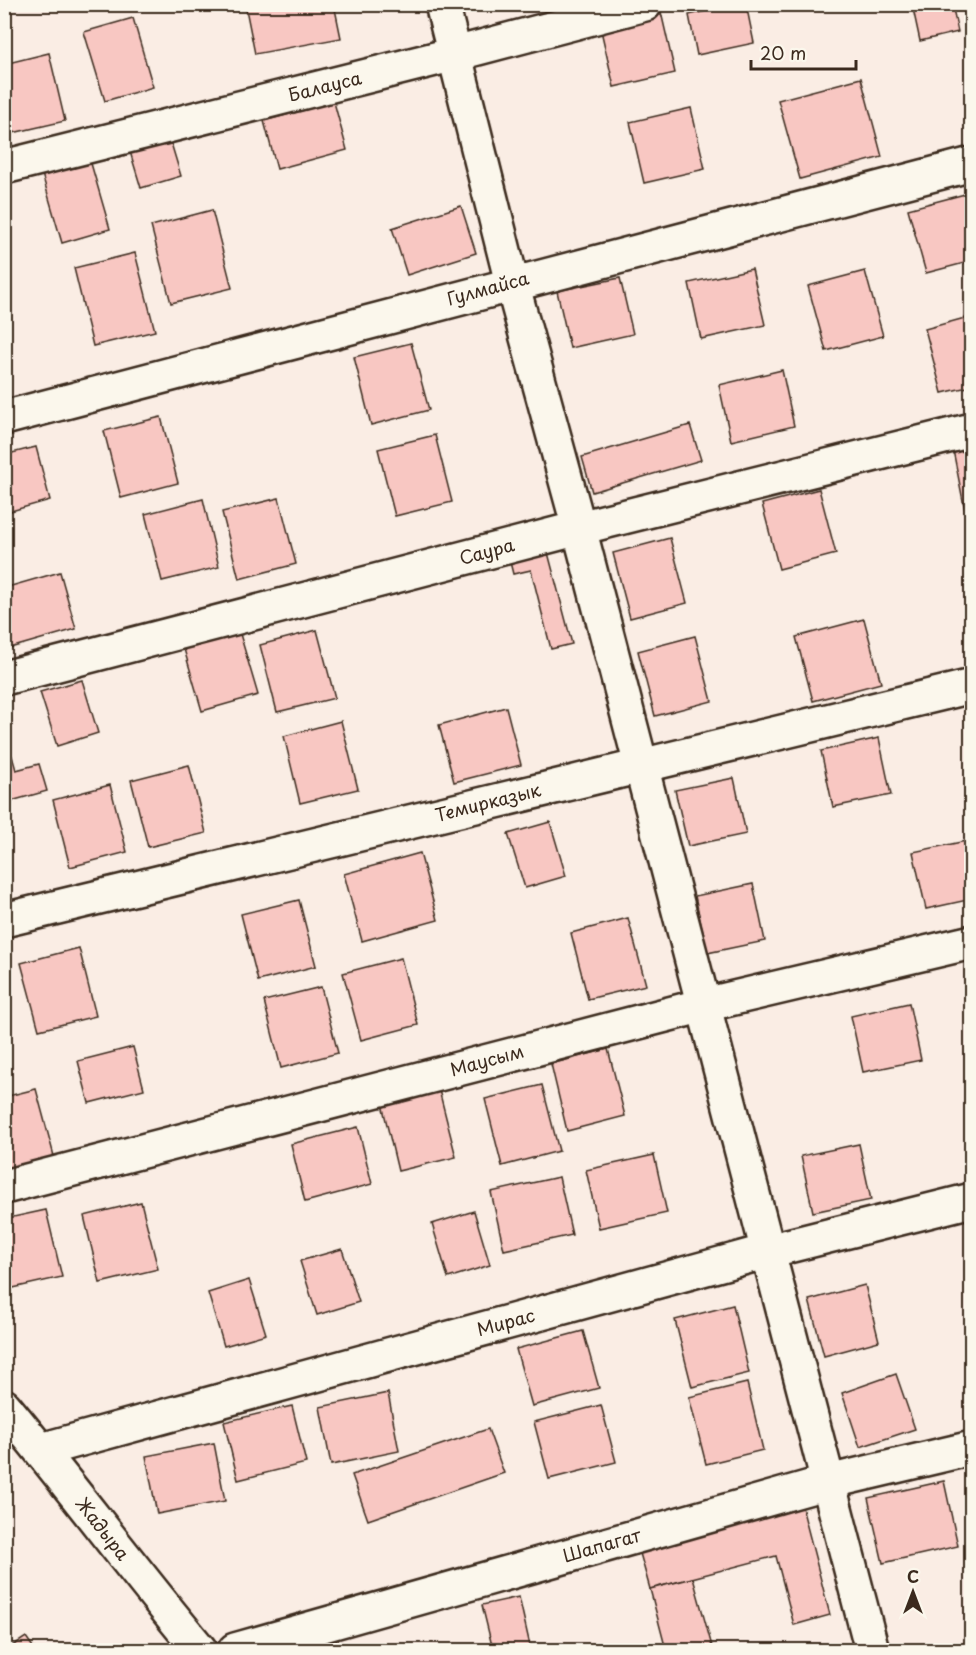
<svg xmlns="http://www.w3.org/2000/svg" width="976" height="1655" font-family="'Playpen Sans',sans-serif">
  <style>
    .building { fill: #f8c7c2; stroke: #3b2a1e; stroke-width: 1.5 }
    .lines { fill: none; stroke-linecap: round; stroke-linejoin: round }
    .minor-casing { stroke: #3b2a1e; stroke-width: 38 }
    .minor { stroke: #fbf7ec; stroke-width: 33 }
    .labels { text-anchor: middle; stroke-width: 5; stroke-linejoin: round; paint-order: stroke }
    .street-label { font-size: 18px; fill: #3b2a1e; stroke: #fbf7ec }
  </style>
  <rect width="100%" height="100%" fill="#faede4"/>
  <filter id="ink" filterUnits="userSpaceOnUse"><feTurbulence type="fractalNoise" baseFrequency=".0167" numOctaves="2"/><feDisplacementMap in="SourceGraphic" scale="12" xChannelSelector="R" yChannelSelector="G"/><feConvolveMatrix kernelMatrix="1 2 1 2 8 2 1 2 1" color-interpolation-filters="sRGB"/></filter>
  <g filter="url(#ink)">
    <g class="building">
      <path d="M 245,4 L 334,4 L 341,38 L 255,54 Z"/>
      <path d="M 736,4 L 746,4 L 754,43 L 697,55 L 689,15 Z"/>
      <path d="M 912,4 L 952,4 L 958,32 L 920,41 Z"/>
      <path d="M 661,12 L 675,73 L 614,87 L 600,26 Z"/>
      <path d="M 133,18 L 153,87 L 105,101 L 84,32 Z"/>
      <path d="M 49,53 L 65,121 L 8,134 L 4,120 L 4,64 Z"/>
      <path d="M 861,78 L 882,157 L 800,179 L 778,100 Z"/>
      <path d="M 334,102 L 347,150 L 277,169 L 264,121 Z"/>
      <path d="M 691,108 L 705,169 L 644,183 L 630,122 Z"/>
      <path d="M 168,133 L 181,176 L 141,188 L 128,145 Z"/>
      <path d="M 90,160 L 110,229 L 62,243 L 42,174 Z"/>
      <path d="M 965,194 L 972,217 L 972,261 L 926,273 L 908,209 Z"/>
      <path d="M 461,206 L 476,253 L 407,275 L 392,228 Z"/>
      <path d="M 212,210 L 232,288 L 171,303 L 151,226 Z"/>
      <path d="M 135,253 L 155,331 L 93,346 L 74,268 Z"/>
      <path d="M 752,269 L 765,325 L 701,339 L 689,283 Z"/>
      <path d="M 865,271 L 883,336 L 826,351 L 808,286 Z"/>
      <path d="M 620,278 L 633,334 L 570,348 L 557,291 Z"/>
      <path d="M 972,316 L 972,386 L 942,393 L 925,329 Z"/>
      <path d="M 411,343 L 429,410 L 371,425 L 354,357 Z"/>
      <path d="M 782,370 L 794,426 L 731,441 L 719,385 Z"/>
      <path d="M 161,417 L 178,483 L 121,498 L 104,431 Z"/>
      <path d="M 690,425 L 701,460 L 592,492 L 582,457 Z"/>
      <path d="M 435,435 L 452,502 L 395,516 L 378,449 Z"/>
      <path d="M 972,446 L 972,515 L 966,516 L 953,450 Z"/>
      <path d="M 36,447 L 50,500 L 4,513 L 4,455 Z"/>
      <path d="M 819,489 L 836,554 L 779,569 L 762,504 Z"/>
      <path d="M 279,498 L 296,564 L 239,579 L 222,512 Z"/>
      <path d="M 203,499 L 219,567 L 162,581 L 145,514 Z"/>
      <path d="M 670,538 L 687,603 L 630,618 L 613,553 Z"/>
      <path d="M 546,545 L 572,644 L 551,649 L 531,570 L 513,574 L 508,554 Z"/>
      <path d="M 60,572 L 76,629 L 10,648 L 4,629 L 4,588 Z"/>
      <path d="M 864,619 L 881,683 L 813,701 L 796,637 Z"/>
      <path d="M 317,630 L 335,698 L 277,712 L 260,645 Z"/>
      <path d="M 240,634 L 258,695 L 202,711 L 184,649 Z"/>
      <path d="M 695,636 L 712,701 L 655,716 L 638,651 Z"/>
      <path d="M 82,680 L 98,733 L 57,746 L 40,692 Z"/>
      <path d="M 506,707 L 521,765 L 454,782 L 439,725 Z"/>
      <path d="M 341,721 L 358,789 L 300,803 L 284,736 Z"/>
      <path d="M 879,738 L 891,795 L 833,807 L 821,751 Z"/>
      <path d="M 12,756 L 16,770 L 39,764 L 47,791 L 4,803 L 4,758 Z"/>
      <path d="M 189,765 L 206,833 L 148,847 L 131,780 Z"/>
      <path d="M 734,778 L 746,834 L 688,846 L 675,790 Z"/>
      <path d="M 110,785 L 127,852 L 70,867 L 53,800 Z"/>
      <path d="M 550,822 L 566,876 L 525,888 L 508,834 Z"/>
      <path d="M 971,840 L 972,899 L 926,909 L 913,852 Z"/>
      <path d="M 420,853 L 438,920 L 362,941 L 344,874 Z"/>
      <path d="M 753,884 L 765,941 L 707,953 L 695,896 Z"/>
      <path d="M 299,900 L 316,966 L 258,981 L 241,914 Z"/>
      <path d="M 628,918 L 646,985 L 588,999 L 571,933 Z"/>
      <path d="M 79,948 L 96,1016 L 39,1030 L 21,963 Z"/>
      <path d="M 401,958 L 418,1025 L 361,1040 L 343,973 Z"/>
      <path d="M 321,987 L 338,1053 L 281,1068 L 264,1001 Z"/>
      <path d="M 909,1003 L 921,1060 L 863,1072 L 851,1016 Z"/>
      <path d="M 133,1047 L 144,1089 L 89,1103 L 78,1061 Z"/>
      <path d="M 608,1049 L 625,1116 L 567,1131 L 551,1064 Z"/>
      <path d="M 542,1085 L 559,1151 L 502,1166 L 485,1099 Z"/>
      <path d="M 36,1089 L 54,1156 L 4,1169 L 4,1097 Z"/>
      <path d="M 439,1090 L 456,1157 L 398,1171 L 382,1104 Z"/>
      <path d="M 358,1127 L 372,1184 L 305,1202 L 291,1144 Z"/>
      <path d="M 859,1144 L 871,1200 L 813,1212 L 801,1156 Z"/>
      <path d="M 654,1155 L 667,1213 L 599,1228 L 586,1170 Z"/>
      <path d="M 559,1177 L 572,1235 L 504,1250 L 491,1192 Z"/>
      <path d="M 141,1202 L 158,1269 L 100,1283 L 84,1216 Z"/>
      <path d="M 46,1210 L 62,1277 L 4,1290 L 4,1219 Z"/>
      <path d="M 474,1211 L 490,1265 L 448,1278 L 432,1224 Z"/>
      <path d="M 342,1249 L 359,1302 L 317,1315 L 300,1261 Z"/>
      <path d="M 249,1280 L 266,1334 L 224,1346 L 208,1293 Z"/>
      <path d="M 865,1285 L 879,1341 L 824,1356 L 809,1300 Z"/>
      <path d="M 733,1305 L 749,1373 L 692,1387 L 675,1320 Z"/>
      <path d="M 583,1331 L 599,1388 L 532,1406 L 516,1349 Z"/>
      <path d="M 896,1374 L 915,1429 L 860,1447 L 842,1393 Z"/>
      <path d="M 747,1383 L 763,1450 L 706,1464 L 689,1397 Z"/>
      <path d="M 388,1393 L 399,1451 L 331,1465 L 320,1407 Z"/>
      <path d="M 601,1405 L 616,1462 L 549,1479 L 534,1422 Z"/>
      <path d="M 292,1406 L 306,1463 L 238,1480 L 224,1422 Z"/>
      <path d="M 488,1429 L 504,1473 L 368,1520 L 352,1475 Z"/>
      <path d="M 214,1443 L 225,1501 L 157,1514 L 146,1456 Z"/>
      <path d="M 944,1481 L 958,1546 L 883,1563 L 868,1498 Z"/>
      <path d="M 801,1503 L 830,1615 L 794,1625 L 776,1556 L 650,1589 L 638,1546 Z"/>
      <path d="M 693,1578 L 713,1650 L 666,1650 L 650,1589 Z"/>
      <path d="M 519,1597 L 531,1650 L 493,1650 L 482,1605 Z"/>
      <path d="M 26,1637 L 35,1650 L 6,1650 Z"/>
    </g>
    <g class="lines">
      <defs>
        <g id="minor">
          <path d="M 442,4 L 512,283 L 579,528 L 872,1650"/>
          <path d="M 4,167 L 455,54 L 645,4"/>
          <path d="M 4,418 L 972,164"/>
          <path d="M 4,678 L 579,528 L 972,430"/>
          <path d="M 4,920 L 972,686"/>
          <path d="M 4,1187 L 704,1005 L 972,942"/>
          <path d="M 4,1406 C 71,1486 133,1570 200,1650"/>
          <path d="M 41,1450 L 768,1251 L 972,1200"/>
          <path d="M 235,1650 L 828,1482 L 972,1448"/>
        </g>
      </defs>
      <use href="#minor" class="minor-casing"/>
      <use href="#minor" class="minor"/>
    </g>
  </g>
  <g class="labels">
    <g class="street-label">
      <text transform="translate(325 87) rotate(-14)" y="6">Балауса</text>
      <text transform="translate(488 289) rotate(-15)" y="6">Гулмайса</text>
      <text transform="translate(487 552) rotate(-15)" y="6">Саура</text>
      <text transform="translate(488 803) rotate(-14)" y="6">Темирказык</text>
      <text transform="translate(487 1061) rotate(-15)" y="6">Маусым</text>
      <text transform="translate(506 1323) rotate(-15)" y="6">Мирас</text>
      <text transform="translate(102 1529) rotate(52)" y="6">Жадыра</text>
      <text transform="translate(602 1546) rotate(-16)" y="6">Шапагат</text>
    </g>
  </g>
  <rect width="976" height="1655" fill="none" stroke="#fbf7ec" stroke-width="24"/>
  <rect x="12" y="12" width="952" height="1631" fill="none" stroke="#3b2a1e" stroke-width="2" filter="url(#ink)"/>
  <g transform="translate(913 1592)" stroke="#fbf7ec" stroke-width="4.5" paint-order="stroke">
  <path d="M0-4.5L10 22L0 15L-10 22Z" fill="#3b2a1e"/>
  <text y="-9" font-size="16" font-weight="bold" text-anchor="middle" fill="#3b2a1e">С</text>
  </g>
  <path d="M751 60v9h105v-9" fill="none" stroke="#3b2a1e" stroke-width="3"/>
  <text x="760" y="60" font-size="18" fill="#3b2a1e" stroke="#fbf7ec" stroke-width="4.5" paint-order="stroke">20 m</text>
</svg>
